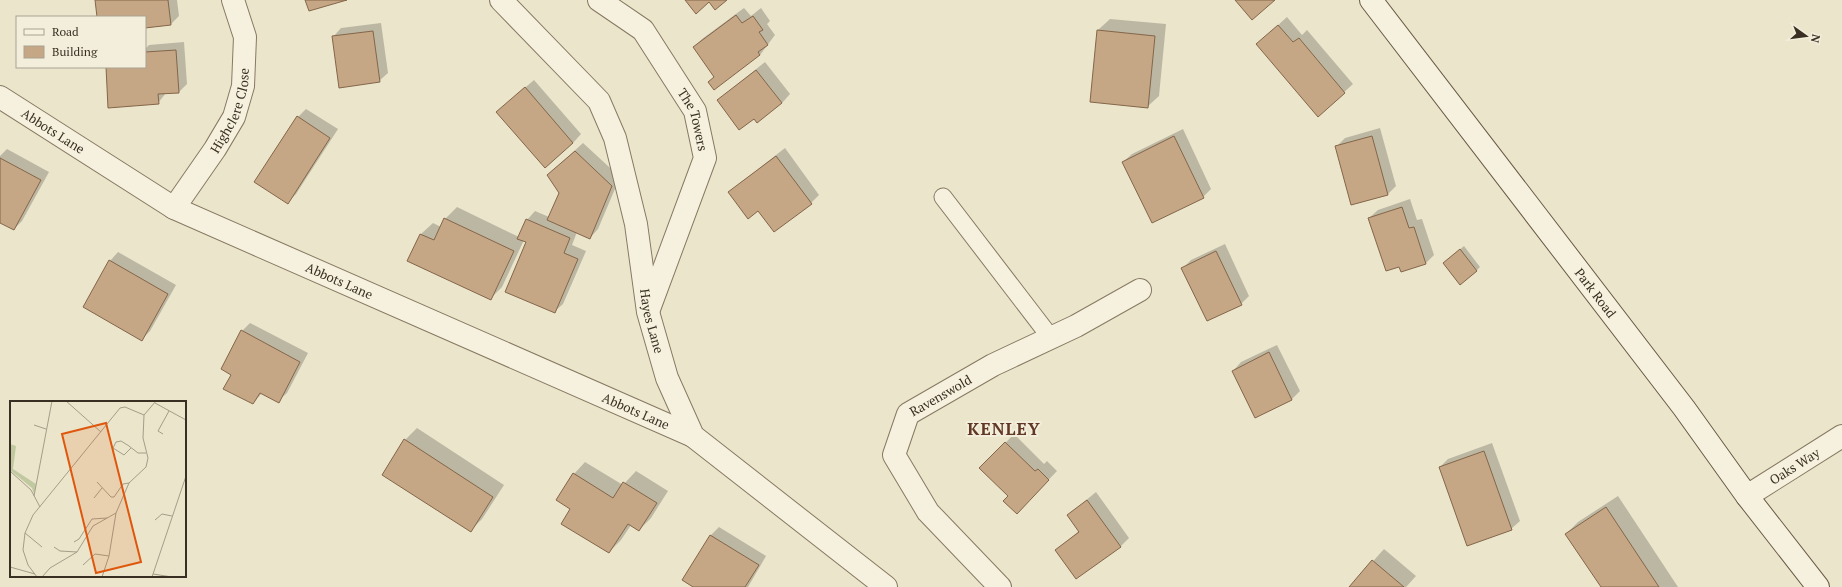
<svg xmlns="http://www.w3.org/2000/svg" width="1842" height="587" font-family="'PT Serif',serif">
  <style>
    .shadow { fill: #0003 }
    .building { fill: #c5a685; stroke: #846649 }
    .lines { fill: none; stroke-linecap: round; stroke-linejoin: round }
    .lane-casing { stroke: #877961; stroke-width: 19 }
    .street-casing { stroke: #877961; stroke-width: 24 }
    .secondary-casing { stroke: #695a44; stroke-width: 24 }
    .lane { stroke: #f6f1de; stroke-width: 17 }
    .street { stroke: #f6f1de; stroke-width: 22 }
    .secondary { stroke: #f6f1de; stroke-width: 22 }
    .labels { text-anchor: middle; stroke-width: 4; stroke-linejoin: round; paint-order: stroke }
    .street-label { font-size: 13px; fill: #393023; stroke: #f3eedb }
    .district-label { font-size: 17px; font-weight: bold; letter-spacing: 1px; fill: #613826; stroke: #f3eedb }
    .inset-road { fill: none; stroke: #a49d88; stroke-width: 1 }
    .view { fill: #df570d; fill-opacity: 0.15; stroke: #df570d; stroke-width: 2 }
    .inset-edge { fill: none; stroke: #393023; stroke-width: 2 }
  </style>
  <rect width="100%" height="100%" fill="#ebe5cc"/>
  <g class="shadow">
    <path d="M 96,0 L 177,0 L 179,16 L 171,24 L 145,27 L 145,17 L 98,17 Z"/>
    <path d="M 744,8 L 751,16 L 761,8 L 770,21 L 767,24 L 775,35 L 760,55 L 714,88 L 715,77 L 694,47 L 702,39 Z"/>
    <path d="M 1287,17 L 1302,35 L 1307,30 L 1353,84 L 1318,116 L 1266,36 Z"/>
    <path d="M 1110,19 L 1166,24 L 1159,96 L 1147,107 L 1098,30 Z"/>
    <path d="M 381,23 L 388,73 L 379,81 L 333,37 L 341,28 Z"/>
    <path d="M 184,42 L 187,84 L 179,92 L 166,93 L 158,103 L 107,67 L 145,67 L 145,49 L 149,45 Z"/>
    <path d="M 765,62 L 790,94 L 782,103 L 754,117 L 718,100 Z"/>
    <path d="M 534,80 L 581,134 L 573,143 L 506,104 Z"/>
    <path d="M 306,109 L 338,129 L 296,194 L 288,202 L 298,117 Z"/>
    <path d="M 1380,128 L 1396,186 L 1388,194 L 1336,147 L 1345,138 Z"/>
    <path d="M 1183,129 L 1211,189 L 1203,197 L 1123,162 L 1132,154 Z"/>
    <path d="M 583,143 L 620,177 L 598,229 L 590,238 L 577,232 L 572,245 L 586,251 L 563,304 L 554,312 L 528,242 L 524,240 L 502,287 L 490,299 L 408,260 L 421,234 L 433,223 L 441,227 L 445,219 L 457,207 L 519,237 L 527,220 L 535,211 L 549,217 L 560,193 L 548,175 Z"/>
    <path d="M 785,148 L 819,195 L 811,203 L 759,210 L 729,192 Z"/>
    <path d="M 7,149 L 49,172 L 22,221 L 14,229 L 0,221 L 0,156 Z"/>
    <path d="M 1410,199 L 1417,220 L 1422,219 L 1434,255 L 1426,263 L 1369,218 L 1378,210 Z"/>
    <path d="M 1225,244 L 1249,296 L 1241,304 L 1183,268 L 1191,260 Z"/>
    <path d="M 1464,246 L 1480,267 L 1476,271 L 1444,263 Z"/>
    <path d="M 118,252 L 176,285 L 150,331 L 141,340 L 110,261 Z"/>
    <path d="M 250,323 L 308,353 L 287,393 L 278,401 L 262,393 L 253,403 L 232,374 L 242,331 Z"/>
    <path d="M 1277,345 L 1300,391 L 1292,399 L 1233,371 L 1241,362 Z"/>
    <path d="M 417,428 L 504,485 L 482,519 L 470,531 L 405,440 Z"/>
    <path d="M 1014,434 L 1044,464 L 1047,461 L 1057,471 L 1017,513 L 1010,496 L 981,468 Z"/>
    <path d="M 1492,443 L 1520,521 L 1511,529 L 1440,467 L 1448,459 Z"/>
    <path d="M 585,462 L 623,485 L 636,471 L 668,491 L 651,518 L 639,530 L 631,525 L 621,540 L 609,552 L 572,508 L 574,474 Z"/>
    <path d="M 1096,492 L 1129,538 L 1121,546 L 1076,578 L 1056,550 L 1080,530 L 1068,515 Z"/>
    <path d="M 1618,496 L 1678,587 L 1602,587 L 1566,534 L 1578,522 Z"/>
    <path d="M 719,527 L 766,556 L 748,587 L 695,587 L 683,580 L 711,535 Z"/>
    <path d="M 1384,549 L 1416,576 L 1406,587 L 1350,587 Z"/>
  </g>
  <g class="building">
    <path d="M 95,0 L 168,0 L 171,25 L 145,28 L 145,17 L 97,17 Z"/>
    <path d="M 305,0 L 347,0 L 309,11 Z"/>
    <path d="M 685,0 L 727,0 L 715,10 L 709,2 L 696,14 Z"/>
    <path d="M 1235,0 L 1275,0 L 1252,20 Z"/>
    <path d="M 736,15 L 742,23 L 753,16 L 763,30 L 759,32 L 768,45 L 758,52 L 760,55 L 714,90 L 708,82 L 714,77 L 693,47 Z"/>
    <path d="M 1278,25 L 1293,42 L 1299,38 L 1345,93 L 1318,117 L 1256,44 Z"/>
    <path d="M 1097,30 L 1155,36 L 1148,108 L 1090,102 Z"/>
    <path d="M 373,31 L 380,82 L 339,88 L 332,36 Z"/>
    <path d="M 176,50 L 179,93 L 158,94 L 159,104 L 108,108 L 106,67 L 145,67 L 145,52 Z"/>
    <path d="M 756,70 L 782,103 L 757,123 L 754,119 L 739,130 L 717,100 Z"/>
    <path d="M 525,87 L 573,143 L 545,168 L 496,112 Z"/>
    <path d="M 297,116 L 330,138 L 288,204 L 254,182 Z"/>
    <path d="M 1174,136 L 1204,198 L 1152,223 L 1122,162 Z"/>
    <path d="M 1372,136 L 1388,195 L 1351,205 L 1335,146 Z"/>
    <path d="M 575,151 L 612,186 L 590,239 L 547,220 L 559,193 L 547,175 Z"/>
    <path d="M 776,156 L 812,204 L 774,232 L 758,211 L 748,219 L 728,192 Z"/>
    <path d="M 0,158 L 41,180 L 14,230 L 0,223 Z"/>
    <path d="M 1402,207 L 1409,228 L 1414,227 L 1426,264 L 1401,272 L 1399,267 L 1386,271 L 1368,218 Z"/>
    <path d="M 444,218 L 514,251 L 491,300 L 407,261 L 420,234 L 434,240 Z"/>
    <path d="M 526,219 L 570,238 L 564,253 L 578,259 L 555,313 L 505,292 L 526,242 L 517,239 Z"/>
    <path d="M 1460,249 L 1477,271 L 1460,285 L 1443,263 Z"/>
    <path d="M 1216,251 L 1242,305 L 1207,321 L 1181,268 Z"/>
    <path d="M 109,260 L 168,294 L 142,341 L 83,307 Z"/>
    <path d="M 241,330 L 300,362 L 279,403 L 260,393 L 253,404 L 223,389 L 231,375 L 221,369 Z"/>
    <path d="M 1269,352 L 1292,400 L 1255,418 L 1232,371 Z"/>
    <path d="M 404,439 L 493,497 L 471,532 L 382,475 Z"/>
    <path d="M 1005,442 L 1035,471 L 1038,469 L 1049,480 L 1017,514 L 1003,501 L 1008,496 L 979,468 Z"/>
    <path d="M 1484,451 L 1512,530 L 1467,546 L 1439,467 Z"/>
    <path d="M 573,473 L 613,498 L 623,482 L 657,503 L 639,531 L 628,524 L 609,553 L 561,524 L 570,509 L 556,500 Z"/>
    <path d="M 1087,500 L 1121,547 L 1076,579 L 1055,550 L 1079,532 L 1067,515 Z"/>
    <path d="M 1606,507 L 1659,587 L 1601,587 L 1565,534 Z"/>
    <path d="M 710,535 L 759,565 L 745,587 L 693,587 L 682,580 Z"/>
    <path d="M 1372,560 L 1404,587 L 1349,587 Z"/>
  </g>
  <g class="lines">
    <defs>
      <path id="lane" d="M 943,197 L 1051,338"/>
      <g id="street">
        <path id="s1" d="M 501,0 L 599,101 L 615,138 L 636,224 L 648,312 L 667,378 L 693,436 L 886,587"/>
        <path id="s2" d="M 599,0 L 643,30 L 695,111 L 705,158 L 649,309"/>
        <path id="s3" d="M 0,97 L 174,208 L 693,436"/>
        <path id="s4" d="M 174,208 L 215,149 L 234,117 L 243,86 L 245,37 L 233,0"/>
        <path id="s5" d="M 1747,496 L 1842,436"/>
        <path id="s6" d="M 1000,587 L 928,512 L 894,455 L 908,414 L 993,365 L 1076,326 L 1140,290"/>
      </g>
      <g id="secondary">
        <path id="s7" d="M 1371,0 L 1684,408 L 1747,496 L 1818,587"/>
      </g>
    </defs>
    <use href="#lane" class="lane-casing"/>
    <use href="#street" class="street-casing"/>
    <use href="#secondary" class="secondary-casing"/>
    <use href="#lane" class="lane"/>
    <use href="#street" class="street"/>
    <use href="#secondary" class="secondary"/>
  </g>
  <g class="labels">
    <g class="street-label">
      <text dy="5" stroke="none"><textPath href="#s4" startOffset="114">Highclere Close</textPath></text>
      <text dy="5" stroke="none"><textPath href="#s2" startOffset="157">The Towers</textPath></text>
      <text dy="5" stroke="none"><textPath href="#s3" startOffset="63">Abbots Lane</textPath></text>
      <text dy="5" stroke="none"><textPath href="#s3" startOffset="387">Abbots Lane</textPath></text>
      <text dy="5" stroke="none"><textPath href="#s7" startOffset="369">Park Road</textPath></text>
      <text dy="5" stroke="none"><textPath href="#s1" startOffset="368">Hayes Lane</textPath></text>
      <text dy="5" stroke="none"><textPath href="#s6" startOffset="251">Ravenswold</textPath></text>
      <text dy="5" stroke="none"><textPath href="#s3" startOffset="711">Abbots Lane</textPath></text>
      <text dy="5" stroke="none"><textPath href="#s5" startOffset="56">Oaks Way</textPath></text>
    </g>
    <g class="district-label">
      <text x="1004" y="435">KENLEY</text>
    </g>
  </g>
  <g transform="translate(10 401)">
    <rect width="176" height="176" fill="#ebe5cc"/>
    <path d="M 0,43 L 6,45 L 3,68 L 26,83 L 24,93 L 22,87 L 0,69 Z" fill="#c0c9a0"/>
    <path class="inset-road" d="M 56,0 L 91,31M 145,2 L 176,19M 24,24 L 36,28M 153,33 L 148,30 L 159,10M 121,47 L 114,54 L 103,47 L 106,41 L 111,40 L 119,45 L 128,52 L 136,52M 0,70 L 21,89 L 30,106M 87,81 L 101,96 L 104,96 L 113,83 L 119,82M 24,95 L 42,0M 84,97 L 92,87M 145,119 L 152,113 L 162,115M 15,132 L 32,146M 64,141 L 69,138 L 82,118 L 97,117M 44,146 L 50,150 L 67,151M 73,164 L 85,153 L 99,155M 0,166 L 25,173M 143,173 L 162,176M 27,176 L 18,164 L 13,149 L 15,132 L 23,114 L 110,7 L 115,6 L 134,14M 32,176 L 40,167 L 67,151 L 83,125 L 106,112 L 119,82 L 136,66 L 138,57 L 133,37 L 134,14 L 146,0M 92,176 L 99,155 L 106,112M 142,176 L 176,75"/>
    <path class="view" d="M 96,22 L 131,161 L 86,172 L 52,33 Z"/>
    <rect width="176" height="176" class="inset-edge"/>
  </g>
  <rect x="16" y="16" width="130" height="52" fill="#f3eedb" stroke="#a9a291"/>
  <rect x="24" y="29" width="20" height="6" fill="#f6f1de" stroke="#a9a291"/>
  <text x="52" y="36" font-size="12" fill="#393023">Road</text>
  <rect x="24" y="46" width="20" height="12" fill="#c5a685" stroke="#a9a291"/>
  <text x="52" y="56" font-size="12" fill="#393023">Building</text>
  <g transform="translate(1806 36) rotate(104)" stroke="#f3eedb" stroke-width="3" paint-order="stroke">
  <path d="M0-3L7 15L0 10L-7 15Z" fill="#393023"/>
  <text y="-6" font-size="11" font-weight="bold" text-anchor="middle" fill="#393023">N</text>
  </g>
</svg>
